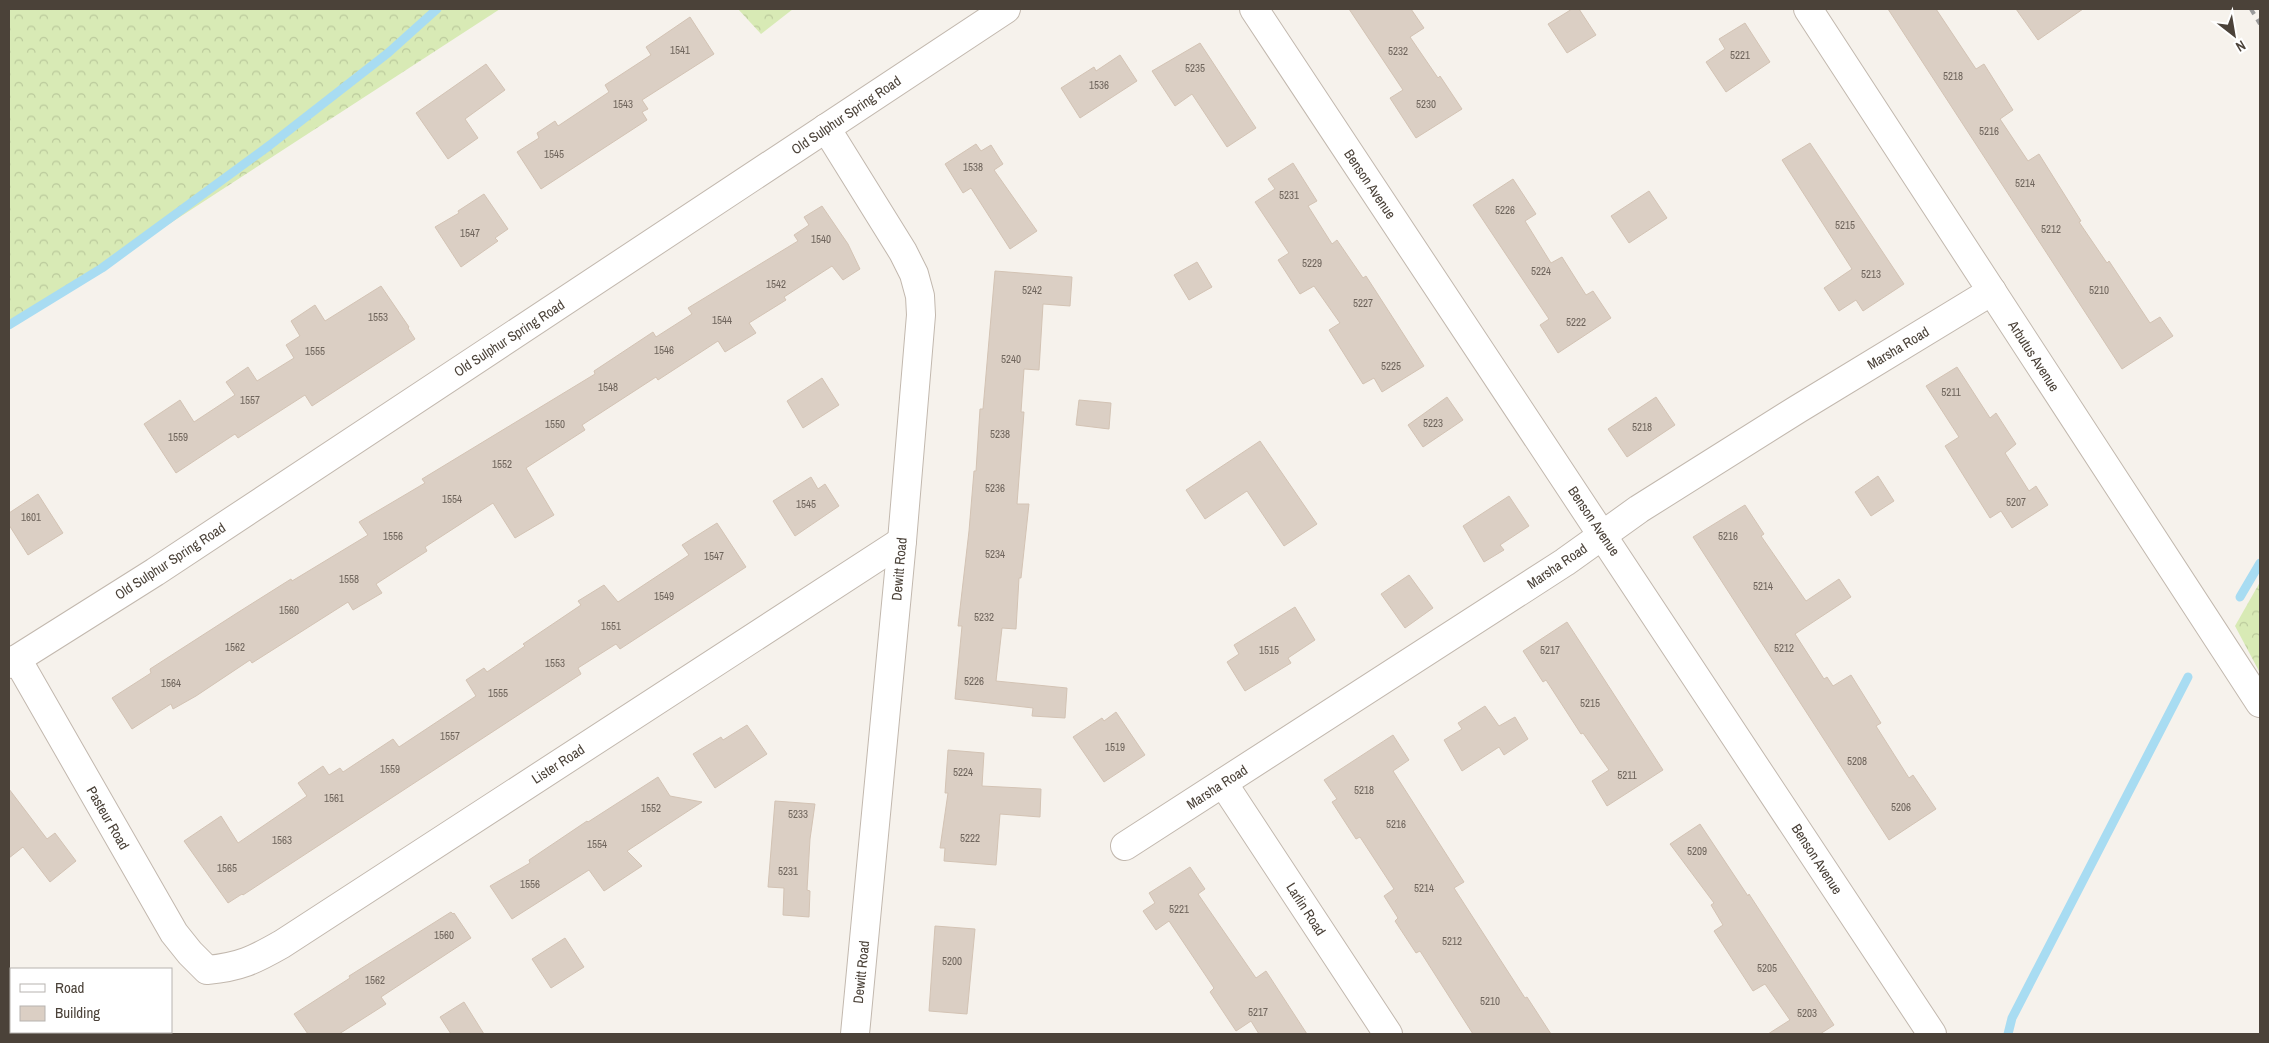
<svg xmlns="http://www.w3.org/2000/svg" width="2269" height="1043" font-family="'Archivo Narrow',sans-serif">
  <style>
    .forest { fill: url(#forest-crowns) }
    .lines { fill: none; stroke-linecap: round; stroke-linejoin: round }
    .stream { stroke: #a8dcf2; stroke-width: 9 }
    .building { fill: #dbcfc4; stroke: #d3c3b4 }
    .minor-casing { stroke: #c2b8ae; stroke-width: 30 }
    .tertiary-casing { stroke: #c2b8ae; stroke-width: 30 }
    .minor { stroke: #fff; stroke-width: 28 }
    .tertiary { stroke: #fff; stroke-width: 28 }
    .rail { stroke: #9a9a9a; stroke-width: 4; stroke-dasharray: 6 6; stroke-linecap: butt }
    .labels { text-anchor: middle; stroke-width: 4; stroke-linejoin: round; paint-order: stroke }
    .number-label { font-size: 11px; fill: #6f655c }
    .street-label { font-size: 14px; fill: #4b4239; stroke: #fff }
  </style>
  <defs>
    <pattern id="forest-crowns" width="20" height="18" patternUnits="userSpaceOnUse" patternTransform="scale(1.25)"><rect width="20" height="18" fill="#d8eab5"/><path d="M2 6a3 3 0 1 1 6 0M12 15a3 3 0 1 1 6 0" fill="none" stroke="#bbca9c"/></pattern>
  </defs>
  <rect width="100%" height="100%" fill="#f6f2ec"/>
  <g class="forest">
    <path d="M 9,9 L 500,9 L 9,328 Z"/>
    <path d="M 738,9 L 793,9 L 761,34 Z"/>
    <path d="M 2260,582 L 2260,673 L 2235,626 Z"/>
  </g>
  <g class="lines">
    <g class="stream">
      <path d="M 9,325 L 102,268 L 270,145 L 388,53 L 437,9"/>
      <path d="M 2240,597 L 2260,563"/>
      <path d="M 2008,1034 L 2012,1018 L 2188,677"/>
    </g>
  </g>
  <g class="building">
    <path d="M 1349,9 L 1411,9 L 1424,28 L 1410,37 L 1438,78 L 1440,76 L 1462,109 L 1416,138 L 1390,98 L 1403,90 Z"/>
    <path d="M 1572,9 L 1579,9 L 1596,35 L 1567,53 L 1548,24 Z"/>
    <path d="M 1888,9 L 1936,9 L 1976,69 L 1984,64 L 2013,110 L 2000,119 L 2028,161 L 2039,154 L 2081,221 L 2079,222 L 2107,263 L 2109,261 L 2150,323 L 2160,317 L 2173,336 L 2122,369 Z"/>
    <path d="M 2016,9 L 2083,9 L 2038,40 Z"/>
    <path d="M 690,17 L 714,54 L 642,100 L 648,109 L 642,112 L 647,120 L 541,189 L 517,152 L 539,138 L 537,133 L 555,121 L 558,126 L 609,92 L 605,85 L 651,55 L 646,47 Z"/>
    <path d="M 1745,23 L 1770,62 L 1726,92 L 1706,62 L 1725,49 L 1719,39 Z"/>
    <path d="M 1200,43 L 1256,128 L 1227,147 L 1192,94 L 1175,106 L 1152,71 Z"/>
    <path d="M 1120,55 L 1137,81 L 1080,118 L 1061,88 L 1094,67 L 1096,71 Z"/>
    <path d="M 486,64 L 505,90 L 465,119 L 478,138 L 448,159 L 416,113 Z"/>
    <path d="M 1810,143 L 1904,284 L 1863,311 L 1856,300 L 1839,311 L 1824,288 L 1852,269 L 1782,160 Z"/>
    <path d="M 976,144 L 981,151 L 991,145 L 1003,164 L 994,170 L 1037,231 L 1010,249 L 971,188 L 963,193 L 945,164 Z"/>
    <path d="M 1293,163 L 1317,201 L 1308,206 L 1332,244 L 1337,240 L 1363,278 L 1366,276 L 1424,366 L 1382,392 L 1374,378 L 1363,384 L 1329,330 L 1340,323 L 1314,286 L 1300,294 L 1278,260 L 1289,253 L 1255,202 L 1275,189 L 1268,179 Z"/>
    <path d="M 1513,179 L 1536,214 L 1525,221 L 1551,263 L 1562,257 L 1586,295 L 1593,291 L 1611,318 L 1558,353 L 1540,325 L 1549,319 L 1473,205 Z"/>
    <path d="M 1649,191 L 1667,218 L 1629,243 L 1611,216 Z"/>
    <path d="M 484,194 L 508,229 L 495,238 L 498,241 L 461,267 L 435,227 L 459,213 L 458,211 Z"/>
    <path d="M 822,206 L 848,244 L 860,269 L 843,280 L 832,266 L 784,297 L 786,300 L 749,323 L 756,333 L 725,352 L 718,341 L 658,380 L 656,377 L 582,425 L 585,430 L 526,468 L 554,515 L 515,538 L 493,503 L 425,547 L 427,551 L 376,584 L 382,593 L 353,610 L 348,602 L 252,663 L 250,660 L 196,696 L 173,709 L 171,704 L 132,729 L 112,698 L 151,673 L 150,669 L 237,613 L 291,579 L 292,581 L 368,535 L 359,522 L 425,483 L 422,479 L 595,374 L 594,371 L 653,332 L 656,337 L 692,314 L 688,308 L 798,241 L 794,235 L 809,225 L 804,217 Z"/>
    <path d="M 1197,262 L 1212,287 L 1189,300 L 1174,275 Z"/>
    <path d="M 995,271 L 1072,277 L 1070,306 L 1043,304 L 1039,370 L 1024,369 L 1021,412 L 1024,412 L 1017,504 L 1029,504 L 1021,578 L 1019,578 L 1016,629 L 1002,628 L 996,681 L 1067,688 L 1065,718 L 1032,716 L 1033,708 L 955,699 L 962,626 L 958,626 L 969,531 L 974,471 L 976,471 L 980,409 L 983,409 Z"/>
    <path d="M 381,286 L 409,327 L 408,328 L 415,339 L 312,406 L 305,395 L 238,438 L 235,434 L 176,473 L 144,424 L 180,400 L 194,422 L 235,395 L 226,382 L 248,367 L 257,381 L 294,358 L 286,345 L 300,336 L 291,321 L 315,305 L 325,321 Z"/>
    <path d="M 1957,367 L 1990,418 L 1996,413 L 2016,444 L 2005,453 L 2029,491 L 2036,486 L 2048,505 L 2012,528 L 2001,511 L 1990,518 L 1945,446 L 1959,437 L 1926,386 Z"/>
    <path d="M 822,378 L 839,405 L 803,428 L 787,401 Z"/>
    <path d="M 1447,397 L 1463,420 L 1423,447 L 1408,425 Z"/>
    <path d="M 1656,397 L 1675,425 L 1627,457 L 1608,429 Z"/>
    <path d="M 1079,400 L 1111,403 L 1109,429 L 1076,425 Z"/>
    <path d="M 1260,441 L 1317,524 L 1284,546 L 1247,491 L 1205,519 L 1186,490 Z"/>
    <path d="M 1878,476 L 1894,501 L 1871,516 L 1855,492 Z"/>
    <path d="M 811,477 L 818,489 L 825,484 L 839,506 L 795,536 L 773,501 Z"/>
    <path d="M 38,494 L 63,533 L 28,555 L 9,525 L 9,513 Z"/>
    <path d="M 1509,496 L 1529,526 L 1500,545 L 1504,550 L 1484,562 L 1463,526 Z"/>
    <path d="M 1745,505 L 1764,534 L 1761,536 L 1806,601 L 1839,579 L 1851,597 L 1795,634 L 1824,679 L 1827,677 L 1833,686 L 1851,675 L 1881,723 L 1876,726 L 1909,778 L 1913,775 L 1936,809 L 1889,840 L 1693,537 Z"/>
    <path d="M 717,523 L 746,567 L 620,649 L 616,644 L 578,668 L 581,674 L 243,895 L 242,894 L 228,903 L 184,841 L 221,816 L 238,843 L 307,796 L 298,783 L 323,766 L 329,775 L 340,768 L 343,772 L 393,739 L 399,747 L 476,696 L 466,680 L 484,668 L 487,672 L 525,646 L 523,644 L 581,605 L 578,601 L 604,585 L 618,602 L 689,555 L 682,545 Z"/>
    <path d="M 1409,575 L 1433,608 L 1405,628 L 1381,594 Z"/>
    <path d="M 1295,607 L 1315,640 L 1288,658 L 1291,663 L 1245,691 L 1227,662 L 1239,654 L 1234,645 Z"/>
    <path d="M 1567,622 L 1663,770 L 1607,806 L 1592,781 L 1609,770 L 1583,733 L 1581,734 L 1546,680 L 1543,682 L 1523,651 Z"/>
    <path d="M 1485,706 L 1499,726 L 1515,717 L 1528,739 L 1504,755 L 1499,747 L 1462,771 L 1444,740 L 1462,729 L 1458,723 Z"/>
    <path d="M 1116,712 L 1145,755 L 1104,782 L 1073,737 L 1102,718 L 1104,721 Z"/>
    <path d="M 747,725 L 767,754 L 715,788 L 693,754 L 721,737 L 723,740 Z"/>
    <path d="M 1393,735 L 1409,760 L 1393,771 L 1464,882 L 1454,888 L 1525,998 L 1527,997 L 1551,1034 L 1473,1034 L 1420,951 L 1416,953 L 1395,921 L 1398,918 L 1384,896 L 1394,889 L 1360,837 L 1356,839 L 1332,802 L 1337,799 L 1324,780 Z"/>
    <path d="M 948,750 L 984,753 L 982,786 L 1041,789 L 1040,817 L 1000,814 L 996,865 L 944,861 L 945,848 L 940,848 L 948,793 L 945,793 Z"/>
    <path d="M 658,777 L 670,796 L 702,802 L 627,851 L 642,866 L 604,891 L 589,870 L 512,919 L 490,886 L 530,863 L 529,860 L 587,821 L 588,822 Z"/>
    <path d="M 9,789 L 47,839 L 55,833 L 76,861 L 50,882 L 23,847 L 9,858 Z"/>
    <path d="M 775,801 L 815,804 L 810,839 L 807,890 L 810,891 L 809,917 L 783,915 L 784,888 L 768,887 Z"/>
    <path d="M 1700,824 L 1748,896 L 1749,894 L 1834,1025 L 1820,1034 L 1768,1034 L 1790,1020 L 1765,984 L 1753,991 L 1714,931 L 1723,925 L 1711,905 L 1714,903 L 1670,844 Z"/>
    <path d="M 1190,867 L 1205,889 L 1198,894 L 1256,978 L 1266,971 L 1307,1034 L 1259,1034 L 1251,1021 L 1236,1031 L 1210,992 L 1214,988 L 1169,921 L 1156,930 L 1143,911 L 1155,903 L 1149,893 Z"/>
    <path d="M 451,912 L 453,914 L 454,913 L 471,938 L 381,997 L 386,1004 L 339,1034 L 308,1034 L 294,1014 L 350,978 L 349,976 Z"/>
    <path d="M 935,926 L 975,929 L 967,1014 L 929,1011 Z"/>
    <path d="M 565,938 L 584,967 L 551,988 L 532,959 Z"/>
    <path d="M 464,1002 L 484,1034 L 451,1034 L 440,1017 Z"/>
  </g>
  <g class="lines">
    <defs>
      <g id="minor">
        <path d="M 1808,9 L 2260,703"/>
        <path d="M 826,128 L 903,252 L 914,274 L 920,296 L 921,315 L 902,541 L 855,1034"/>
        <path d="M 17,659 L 174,933 L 190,953 L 207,970 C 240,967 254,960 282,944 L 902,541"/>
        <path d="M 9,664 L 155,572 L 1006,9"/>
        <path d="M 1223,783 L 1388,1034"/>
        <path d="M 1125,846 L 1565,562 L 1639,509 L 1798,409 L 1992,291"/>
      </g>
      <path id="tertiary" d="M 1254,9 L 1932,1034"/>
    </defs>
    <use href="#minor" class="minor-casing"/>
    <use href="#tertiary" class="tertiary-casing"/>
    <use href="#minor" class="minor"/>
    <use href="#tertiary" class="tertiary"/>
    <path class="rail" d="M 2251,9 L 2260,24"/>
  </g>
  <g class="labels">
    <g class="number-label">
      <text x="680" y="54">1541</text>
      <text x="1398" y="55">5232</text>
      <text x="1740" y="59">5221</text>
      <text x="1195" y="72">5235</text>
      <text x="1953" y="80">5218</text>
      <text x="1099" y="89">1536</text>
      <text x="623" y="108">1543</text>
      <text x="1426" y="108">5230</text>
      <text x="1989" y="135">5216</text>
      <text x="554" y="158">1545</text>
      <text x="973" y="171">1538</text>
      <text x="2025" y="187">5214</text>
      <text x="1289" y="199">5231</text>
      <text x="1505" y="214">5226</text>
      <text x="1845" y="229">5215</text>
      <text x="2051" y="233">5212</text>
      <text x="470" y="237">1547</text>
      <text x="821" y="243">1540</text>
      <text x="1312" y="267">5229</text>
      <text x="1541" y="275">5224</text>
      <text x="1871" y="278">5213</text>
      <text x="776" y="288">1542</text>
      <text x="1032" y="294">5242</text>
      <text x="2099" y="294">5210</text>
      <text x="1363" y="307">5227</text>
      <text x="378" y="321">1553</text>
      <text x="722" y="324">1544</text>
      <text x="1576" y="326">5222</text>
      <text x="664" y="354">1546</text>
      <text x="315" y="355">1555</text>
      <text x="1011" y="363">5240</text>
      <text x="1391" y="370">5225</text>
      <text x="608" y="391">1548</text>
      <text x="1951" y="396">5211</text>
      <text x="250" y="404">1557</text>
      <text x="1433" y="427">5223</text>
      <text x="555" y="428">1550</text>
      <text x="1642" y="431">5218</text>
      <text x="1000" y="438">5238</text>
      <text x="178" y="441">1559</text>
      <text x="502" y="468">1552</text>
      <text x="995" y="492">5236</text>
      <text x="452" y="503">1554</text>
      <text x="2016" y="506">5207</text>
      <text x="806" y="508">1545</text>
      <text x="31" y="521">1601</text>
      <text x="393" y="540">1556</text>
      <text x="1728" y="540">5216</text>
      <text x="995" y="558">5234</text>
      <text x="714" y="560">1547</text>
      <text x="349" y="583">1558</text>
      <text x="1763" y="590">5214</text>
      <text x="664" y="600">1549</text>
      <text x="289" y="614">1560</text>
      <text x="984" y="621">5232</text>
      <text x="611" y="630">1551</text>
      <text x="235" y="651">1562</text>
      <text x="1784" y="652">5212</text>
      <text x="1269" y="654">1515</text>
      <text x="1550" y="654">5217</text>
      <text x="555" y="667">1553</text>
      <text x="974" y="685">5226</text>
      <text x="171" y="687">1564</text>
      <text x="498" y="697">1555</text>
      <text x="1590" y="707">5215</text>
      <text x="450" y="740">1557</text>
      <text x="1115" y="751">1519</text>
      <text x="1857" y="765">5208</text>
      <text x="390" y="773">1559</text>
      <text x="963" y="776">5224</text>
      <text x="1627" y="779">5211</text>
      <text x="1364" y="794">5218</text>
      <text x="334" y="802">1561</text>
      <text x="1901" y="811">5206</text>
      <text x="651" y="812">1552</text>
      <text x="798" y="818">5233</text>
      <text x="1396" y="828">5216</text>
      <text x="970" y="842">5222</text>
      <text x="282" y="844">1563</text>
      <text x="597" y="848">1554</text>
      <text x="1697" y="855">5209</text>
      <text x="227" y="872">1565</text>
      <text x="788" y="875">5231</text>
      <text x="530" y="888">1556</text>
      <text x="1424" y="892">5214</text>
      <text x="1179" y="913">5221</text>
      <text x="444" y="939">1560</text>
      <text x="1452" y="945">5212</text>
      <text x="952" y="965">5200</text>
      <text x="1767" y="972">5205</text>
      <text x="375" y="984">1562</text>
      <text x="1490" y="1005">5210</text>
      <text x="1258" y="1016">5217</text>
      <text x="1807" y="1017">5203</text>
    </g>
    <g class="street-label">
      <text transform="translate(846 115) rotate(-34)" y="5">Old Sulphur Spring Road</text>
      <text transform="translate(1370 184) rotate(56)" y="5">Benson Avenue</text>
      <text transform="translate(509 338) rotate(-33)" y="5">Old Sulphur Spring Road</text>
      <text transform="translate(1898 348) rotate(-31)" y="5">Marsha Road</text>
      <text transform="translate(2034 356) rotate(57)" y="5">Arbutus Avenue</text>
      <text transform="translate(1594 521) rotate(56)" y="5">Benson Avenue</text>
      <text transform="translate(170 561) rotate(-33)" y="5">Old Sulphur Spring Road</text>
      <text transform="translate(1557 566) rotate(-34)" y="5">Marsha Road</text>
      <text transform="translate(899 569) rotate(-85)" y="5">Dewitt Road</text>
      <text transform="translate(558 764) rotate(-33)" y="5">Lister Road</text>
      <text transform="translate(1217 787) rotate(-33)" y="5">Marsha Road</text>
      <text transform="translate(108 818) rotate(60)" y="5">Pasteur Road</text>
      <text transform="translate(1817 859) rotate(57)" y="5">Benson Avenue</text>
      <text transform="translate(1306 909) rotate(57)" y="5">Larlin Road</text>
      <text transform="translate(861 972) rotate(-84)" y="5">Dewitt Road</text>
    </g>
  </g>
  <rect width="2269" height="1043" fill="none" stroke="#4b4239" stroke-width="20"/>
  <rect x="10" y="968" width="162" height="65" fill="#ffffff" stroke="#b7b3b0"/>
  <rect x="20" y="984" width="25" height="8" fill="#ffffff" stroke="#b7b3b0"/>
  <text x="55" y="993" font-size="15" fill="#4b4239">Road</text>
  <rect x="20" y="1006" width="25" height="15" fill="#dbcfc4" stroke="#b7b3b0"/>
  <text x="55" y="1018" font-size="15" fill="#4b4239">Building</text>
  <g transform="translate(2234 35) rotate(149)" stroke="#ffffff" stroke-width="4" paint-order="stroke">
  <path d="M0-4L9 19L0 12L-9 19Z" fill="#4b4239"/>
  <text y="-8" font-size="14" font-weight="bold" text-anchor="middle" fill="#4b4239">N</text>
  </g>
</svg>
